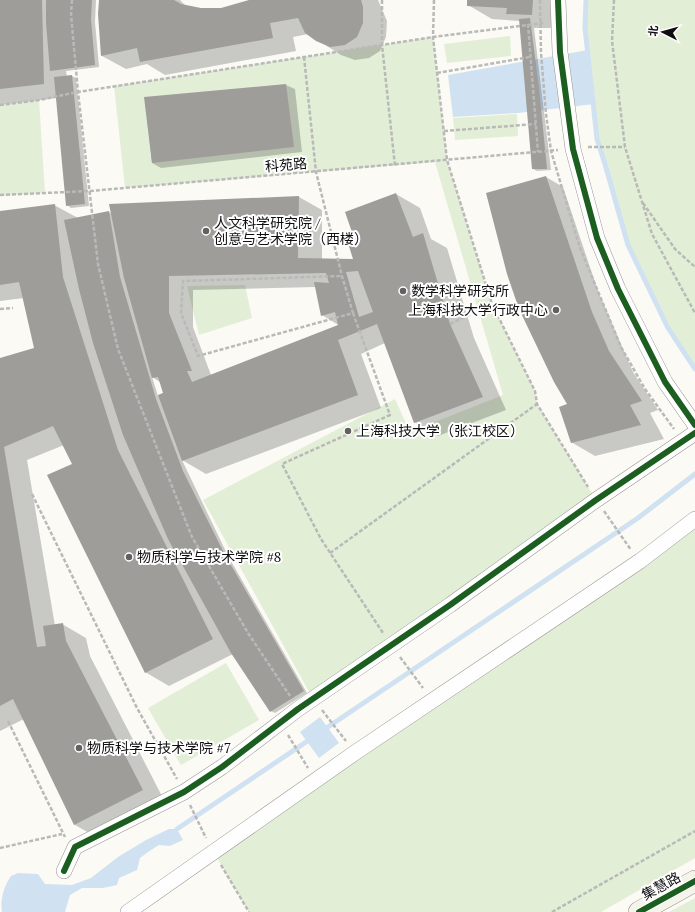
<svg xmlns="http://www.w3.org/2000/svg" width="695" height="912" font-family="'PT Serif','Noto Sans SC',serif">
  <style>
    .green { fill: #e3eed7 }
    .water { fill: #d0e2f1 }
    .shadow { fill: #0003; fill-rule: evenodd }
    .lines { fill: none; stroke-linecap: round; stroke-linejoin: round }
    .stream { stroke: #d0e2f1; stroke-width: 5 }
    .building { fill: #9f9d9a; fill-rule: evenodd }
    .street-casing { stroke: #959593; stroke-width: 16 }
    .secondary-casing { stroke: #8c8b89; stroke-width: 22 }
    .path { stroke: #b9b9b8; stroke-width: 2.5; stroke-dasharray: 4 2; stroke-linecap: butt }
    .street { stroke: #fefefe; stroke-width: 15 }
    .secondary { stroke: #f4f4eb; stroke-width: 21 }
    .cycleway-casing { stroke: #fff; stroke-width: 8 }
    .cycleway { stroke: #1b5e20; stroke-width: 6 }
    .poi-dot { fill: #626160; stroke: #fff; stroke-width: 1.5 }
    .labels { text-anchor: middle; stroke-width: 4; stroke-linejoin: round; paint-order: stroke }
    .street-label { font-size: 14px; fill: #0f0f0f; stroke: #fff }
    .poi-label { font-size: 14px; fill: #0f0f0f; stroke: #fff; text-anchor: start }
  </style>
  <rect width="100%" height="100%" fill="#fbfaf5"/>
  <g class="green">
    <path d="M 586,0 L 695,0 L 695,369 L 668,328 L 630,249 L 605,164 L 597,139 L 585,28 Z"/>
    <path d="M 510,36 L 511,56 L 447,63 L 444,44 Z"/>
    <path d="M 433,37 L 447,160 L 492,304 L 535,391 L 537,404 L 596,500 L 313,699 L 203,500 L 395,399 L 410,432 L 503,395 L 435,162 L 125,188 L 114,86 Z"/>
    <path d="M 39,100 L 45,193 L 0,196 L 0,105 Z"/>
    <path d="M 517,114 L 518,136 L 455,140 L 453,118 Z"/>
    <path d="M 245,285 L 252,318 L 199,335 L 187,286 Z"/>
    <path d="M 695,519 L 695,858 L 601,912 L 249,912 L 213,851 Z"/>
    <path d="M 226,663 L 259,720 L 181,765 L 148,708 Z"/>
    <path d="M 695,898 L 695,912 L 669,912 Z"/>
  </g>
  <g class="water">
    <path d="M 588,50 L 594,104 L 518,113 L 453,117 L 448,75 Z"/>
    <path d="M 320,717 L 339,743 L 319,758 L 300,732 Z"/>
    <path d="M 169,829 L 177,829 L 183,840 L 170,846 L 159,845 L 148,852 L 140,858 L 137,870 L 119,878 L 117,885 L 103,888 L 82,888 L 70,895 L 65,912 L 2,912 C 0,899 4,886 11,876 L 18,873 L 38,874 L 45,884 L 72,885 L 91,878 L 118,857 L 146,840 Z"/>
  </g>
  <g class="shadow">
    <path d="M 0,0 L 96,0 L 95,22 L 99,67 L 66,71 L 67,77 L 72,76 L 76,78 L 89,206 L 71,208 L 67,205 L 57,98 L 0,105 Z"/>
    <path d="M 100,0 L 180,0 L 186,6 L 201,9 L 221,9 L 251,0 L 378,0 L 387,21 L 386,37 L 380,51 L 369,58 L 355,60 L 341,55 L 308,34 L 293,37 L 296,51 L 165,75 L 147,64 L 126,69 L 102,56 Z"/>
    <path d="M 468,0 L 557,0 L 556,28 L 534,28 L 551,170 L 537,171 L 533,169 L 520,21 L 492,19 L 468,5 Z"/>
    <path d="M 286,85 L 295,89 L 302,152 L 161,168 L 152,163 L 145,98 Z"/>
    <path d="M 546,177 L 563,187 L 598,291 L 633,372 L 658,410 L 650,413 L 664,439 L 595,456 L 571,442 Z"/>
    <path d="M 396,194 L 420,208 L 431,239 L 447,248 L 474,338 L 506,410 L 438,436 L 414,422 L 385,343 L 361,354 L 381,408 L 206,474 L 182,460 L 228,556 L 307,693 L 275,713 L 271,711 L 233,654 L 169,686 L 145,672 L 74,464 L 64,445 L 27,460 L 55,626 L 62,624 L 86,638 L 90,656 L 166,804 L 98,838 L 75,825 L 24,719 L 0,731 L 0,359 L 35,349 L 24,298 L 0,301 L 0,212 L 54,205 L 78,218 L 109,212 L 112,214 L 299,197 L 322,210 L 322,260 L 355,260 L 355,238 ZM 316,287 L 322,315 L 340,326 L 211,375 L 193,327 L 193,290 ZM 152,377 L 160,382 L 165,394 L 158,396 Z"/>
  </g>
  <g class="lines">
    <g class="stream">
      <path d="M 586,0 L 585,28 L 597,139 L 605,164 L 628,245 L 668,328 L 695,369"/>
      <path d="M 322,731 L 638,518 L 695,474"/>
      <path d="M 177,829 L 312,738"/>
    </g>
  </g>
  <g class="building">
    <path d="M 0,0 L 42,0 L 44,84 L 0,89 Z"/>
    <path d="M 46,0 L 92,0 L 91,19 L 95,65 L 50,71 L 46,23 Z"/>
    <path d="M 99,0 L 174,0 L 181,4 L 201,8 L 221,8 L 249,0 L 361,0 L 363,7 L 363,23 L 357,37 L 345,45 L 330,47 L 316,41 L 305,33 L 298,18 L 270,23 L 273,38 L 140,62 L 137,48 L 101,56 L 98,14 Z"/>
    <path d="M 467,0 L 533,0 L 532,15 L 506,14 L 507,8 L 467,6 Z"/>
    <path d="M 530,18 L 539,88 L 547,169 L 532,169 L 519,19 Z"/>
    <path d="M 72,75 L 85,204 L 66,206 L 54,77 Z"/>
    <path d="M 286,84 L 294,147 L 152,163 L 144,97 Z"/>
    <path d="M 546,176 L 592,312 L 609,351 L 642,401 L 630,405 L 641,425 L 571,443 L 559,407 L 567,404 L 554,382 L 519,309 L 507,274 L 486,193 Z"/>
    <path d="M 396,193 L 413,237 L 423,233 L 450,324 L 483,397 L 414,423 L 377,324 L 338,340 L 358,395 L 182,461 L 158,395 L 163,393 L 158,377 L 152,378 L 124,278 L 109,204 L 299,196 L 298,258 L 353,259 L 347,240 L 354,238 L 345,212 ZM 358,271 L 373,312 L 359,317 L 346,272 ZM 326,273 L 329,283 L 314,282 L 321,316 L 335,312 L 338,325 L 192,382 L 187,371 L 192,371 L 169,313 L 169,276 Z"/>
    <path d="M 55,204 L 63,277 L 118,450 L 213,639 L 145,673 L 47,475 L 72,464 L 53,426 L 4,447 L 37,647 L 46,646 L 43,626 L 63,623 L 66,641 L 143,790 L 74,825 L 13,699 L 0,706 L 0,358 L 34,348 L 19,282 L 0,285 L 0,211 Z"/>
    <path d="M 109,211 L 120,277 L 156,399 L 183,471 L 224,553 L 304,691 L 270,712 L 231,653 L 168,539 L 123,435 L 93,343 L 79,289 L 64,220 Z"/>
  </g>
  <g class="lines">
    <defs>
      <g id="street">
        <path d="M 558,0 L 560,52 L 573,149 L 597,238 L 618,289 L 665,382 L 695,425"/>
        <path d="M 64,871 L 75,847 L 184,792 L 222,767 L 298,709 L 450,605 L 596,500 L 695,433"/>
        <path d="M 128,912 L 356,752 L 640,561 L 695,519"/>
      </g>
      <path id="secondary" d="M 639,912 L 695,881"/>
    </defs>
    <use href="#street" class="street-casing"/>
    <use href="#secondary" class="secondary-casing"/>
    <g class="path">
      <path d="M 72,0 L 71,14 L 78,92 L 98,264 L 118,349 L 192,537 L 248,633 L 290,696"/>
      <path d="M 382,0 L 382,45 L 395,166"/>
      <path d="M 434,0 L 433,37 L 447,160 L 492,304 L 535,391 L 537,404 L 588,487"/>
      <path d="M 540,0 L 541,53 L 546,114 L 551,151 L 580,248 L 621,347 L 645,389 L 674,429"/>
      <path d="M 614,0 L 612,41 L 625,147 L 652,234 L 695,313"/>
      <path d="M 528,24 L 538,152"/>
      <path d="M 304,57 L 316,172 L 342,276 L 353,313 L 198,356 L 181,313 L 183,281 L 342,276"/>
      <path d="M 437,73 L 530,57"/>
      <path d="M 0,105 L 39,100 L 78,92 L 433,37 L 543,23"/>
      <path d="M 444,131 L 536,124"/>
      <path d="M 588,147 L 625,147"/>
      <path d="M 0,195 L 90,191 L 558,150"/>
      <path d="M 643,203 L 675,249 L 695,267"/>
      <path d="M 0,309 L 13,308"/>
      <path d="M 353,313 L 390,415 L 282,464 L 321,539 L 383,633"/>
      <path d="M 450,324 L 492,304"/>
      <path d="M 32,494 L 137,708 L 177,779"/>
      <path d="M 604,511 L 631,550"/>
      <path d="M 330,553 L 537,404"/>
      <path d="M 400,657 L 423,688"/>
      <path d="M 322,710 L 346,741"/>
      <path d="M 8,721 L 65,837"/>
      <path d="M 288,735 L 308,768"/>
      <path d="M 190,805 L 206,838"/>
      <path d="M 0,848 L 62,834"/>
      <path d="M 221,865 L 249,912"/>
      <path d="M 552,912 L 695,831"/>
    </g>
    <use href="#street" class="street"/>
    <use href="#secondary" class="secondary"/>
    <defs>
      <g id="cycleway">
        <path d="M 558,0 L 560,52 L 573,149 L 597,238 L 618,289 L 665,382 L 695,425"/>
        <path d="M 64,871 L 75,847 L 184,792 L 222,767 L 298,709 L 450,605 L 596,500 L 695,433"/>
        <path d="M 639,912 L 695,881"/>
      </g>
    </defs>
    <use href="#cycleway" class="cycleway-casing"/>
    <use href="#cycleway" class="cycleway"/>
  </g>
  <g class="poi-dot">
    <circle cx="206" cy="231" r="4"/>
    <circle cx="403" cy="291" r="4"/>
    <circle cx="556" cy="310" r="4"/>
    <circle cx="348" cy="431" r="4"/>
    <circle cx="129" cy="557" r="4"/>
    <circle cx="79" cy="748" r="4"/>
  </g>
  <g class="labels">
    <g class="street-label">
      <text transform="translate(286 165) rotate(-5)" y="5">科苑路</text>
      <text transform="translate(661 886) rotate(-29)" y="5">集慧路</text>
    </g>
    <g class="poi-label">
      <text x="214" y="228">人文科学研究院 /<tspan x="214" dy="16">创意与艺术学院（西楼）</tspan></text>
      <text x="411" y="296">数学科学研究所</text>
      <text x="548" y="315" text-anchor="end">上海科技大学行政中心</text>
      <text x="356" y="436">上海科技大学（张江校区）</text>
      <text x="137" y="562">物质科学与技术学院 #8</text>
      <text x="87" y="753">物质科学与技术学院 #7</text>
    </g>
  </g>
  <g transform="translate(663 32) rotate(276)" stroke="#ffffff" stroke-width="3" paint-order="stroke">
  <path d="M0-3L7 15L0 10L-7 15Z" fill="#0f0f0f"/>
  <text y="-6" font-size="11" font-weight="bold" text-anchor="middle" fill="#0f0f0f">北</text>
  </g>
</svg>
